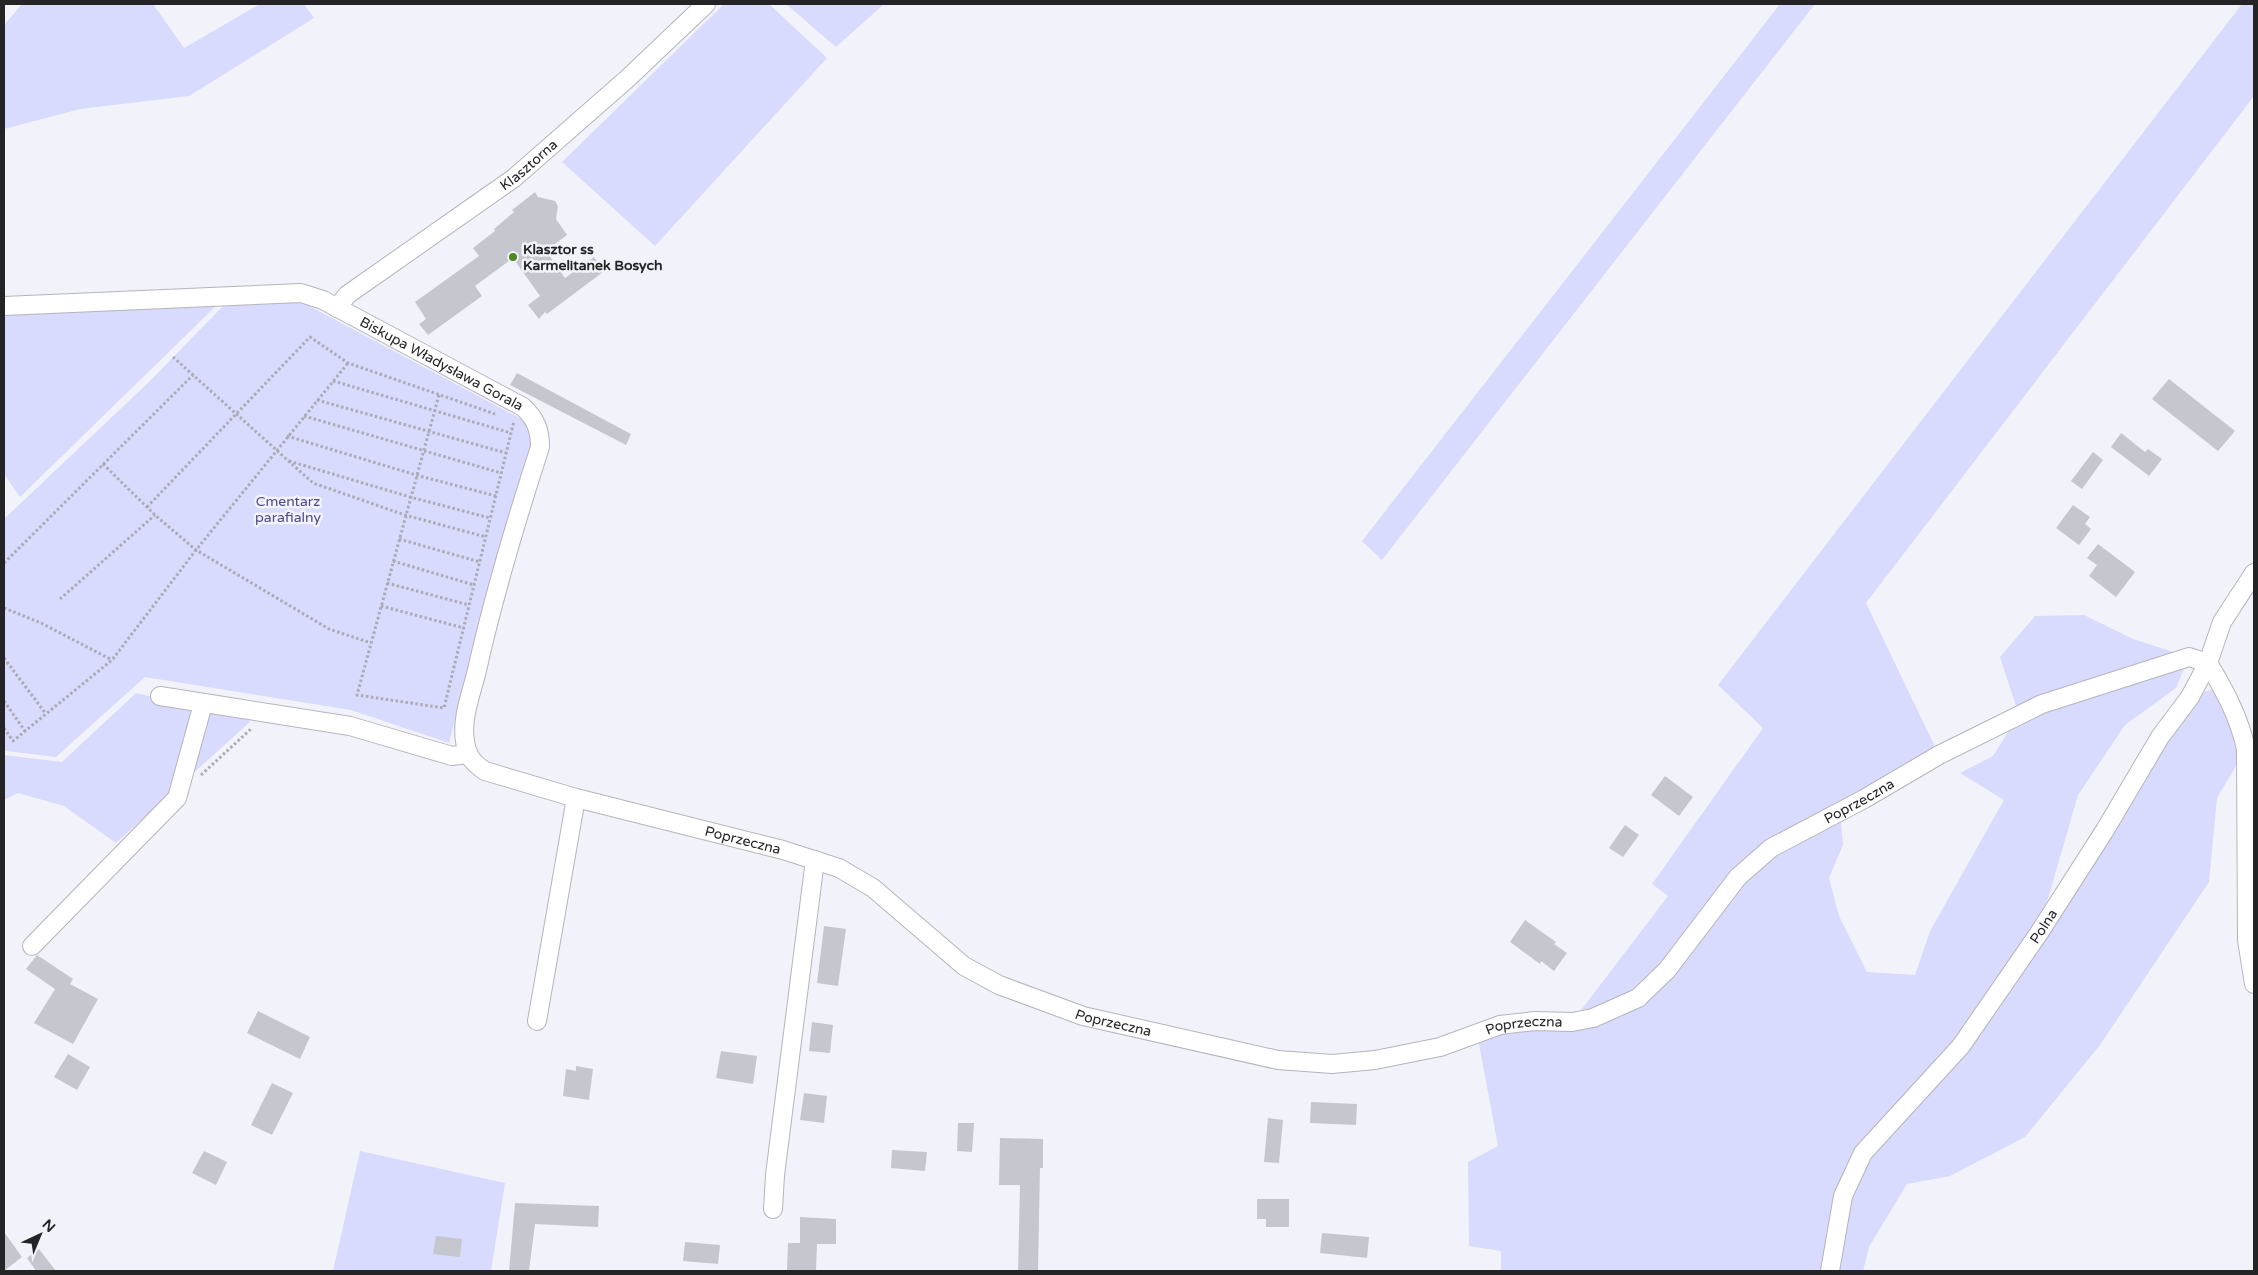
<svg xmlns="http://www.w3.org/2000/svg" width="2258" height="1275" font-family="'Varela Round',sans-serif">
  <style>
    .green { fill: #d8dafe }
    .building { fill: #c6c7ce }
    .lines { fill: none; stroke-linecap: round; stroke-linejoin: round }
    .minor-casing { stroke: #b4b4bc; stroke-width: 20 }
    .path { stroke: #ababb1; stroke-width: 3; stroke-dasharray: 2.5 2.5; stroke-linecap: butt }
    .minor { stroke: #fff; stroke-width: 18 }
    .poi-dot { fill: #4e8723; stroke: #f2f3fa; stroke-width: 2 }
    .labels { text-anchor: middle; stroke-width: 5; stroke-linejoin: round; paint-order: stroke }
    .street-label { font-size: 14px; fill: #242426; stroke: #f2f3fa }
    .poi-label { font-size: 14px; font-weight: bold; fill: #242426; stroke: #f2f3fa; text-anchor: start }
    .park-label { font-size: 14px; fill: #4c488a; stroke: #f2f3fa }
  </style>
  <rect width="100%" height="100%" fill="#f2f3fa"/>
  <g class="green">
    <path d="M 22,4 L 153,4 L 184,48 L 260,4 L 304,4 L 314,18 L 189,96 L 80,109 L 4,129 L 4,25 Z"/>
    <path d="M 724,4 L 769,4 L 827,58 L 655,246 L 562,162 Z"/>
    <path d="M 786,4 L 884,4 L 836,47 Z"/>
    <path d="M 1780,4 L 1815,4 L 1382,560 L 1362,541 Z"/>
    <path d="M 2242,4 L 2254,4 L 2254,96 L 1866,603 L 1939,755 L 1840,812 L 1843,845 L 1829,878 L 1839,916 L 1867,972 L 1915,975 L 1930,931 L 2004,800 L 1960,773 L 1993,756 L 2019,715 L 2000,657 L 2035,616 L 2084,615 L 2133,639 L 2189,657 L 2176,688 L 2125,725 L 2078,795 L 2039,930 L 2189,697 L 2222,686 L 2246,749 L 2217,798 L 2209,882 L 2100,1045 L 2025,1137 L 1950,1176 L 1907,1184 L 1869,1247 L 1863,1271 L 1501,1271 L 1501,1251 L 1469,1246 L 1468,1162 L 1498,1146 L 1477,1033 L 1572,1022 L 1668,896 L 1652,884 L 1763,728 L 1718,685 Z"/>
    <path d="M 298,300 L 529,423 L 534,433 L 489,587 L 449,743 L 351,710 L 145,677 L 56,757 L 6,751 L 4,749 L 4,519 L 149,382 L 223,306 Z"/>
    <path d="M 217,305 L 20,497 L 4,474 L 4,315 Z"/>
    <path d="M 136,693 L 251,721 L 116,843 L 64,806 L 18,793 L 4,800 L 4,755 L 62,762 Z"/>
    <path d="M 360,1151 L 505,1183 L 491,1271 L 333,1271 Z"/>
  </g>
  <g class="building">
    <path d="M 535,192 L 538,197 L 555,201 L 558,206 L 556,219 L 567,235 L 546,251 L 565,278 L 594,257 L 603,272 L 547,314 L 545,312 L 539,319 L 528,305 L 540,296 L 513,258 L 475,286 L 482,296 L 428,335 L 419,324 L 426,319 L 415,302 L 479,256 L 473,248 L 495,231 L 494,229 L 514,212 L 512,210 Z"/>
    <path d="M 517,373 L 631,434 L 626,445 L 510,385 Z"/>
    <path d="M 2169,379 L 2235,431 L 2218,451 L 2152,399 Z"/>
    <path d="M 2121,433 L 2145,452 L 2148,449 L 2162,459 L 2149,476 L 2111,447 Z"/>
    <path d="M 2093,452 L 2103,460 L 2082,489 L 2071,481 Z"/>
    <path d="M 2073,505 L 2090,517 L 2085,524 L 2091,529 L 2079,545 L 2056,528 Z"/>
    <path d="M 2098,544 L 2135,572 L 2116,597 L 2089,576 L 2097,565 L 2087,558 Z"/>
    <path d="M 1665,776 L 1693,797 L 1679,816 L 1651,795 Z"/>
    <path d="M 1625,825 L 1639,835 L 1623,857 L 1609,848 Z"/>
    <path d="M 1525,920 L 1556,942 L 1554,944 L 1567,953 L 1554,971 L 1541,961 L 1540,964 L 1510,942 Z"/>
    <path d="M 824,926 L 846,929 L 838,986 L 817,983 Z"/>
    <path d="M 37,955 L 73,979 L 70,984 L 98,999 L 73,1044 L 34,1023 L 55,989 L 26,969 Z"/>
    <path d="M 258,1011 L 310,1037 L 300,1059 L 247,1033 Z"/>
    <path d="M 812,1022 L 833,1025 L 830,1053 L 809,1051 Z"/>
    <path d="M 721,1051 L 757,1056 L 753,1084 L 716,1078 Z"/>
    <path d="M 68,1054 L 90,1067 L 77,1090 L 54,1077 Z"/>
    <path d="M 576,1066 L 593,1069 L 589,1100 L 563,1096 L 566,1069 L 576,1071 Z"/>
    <path d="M 272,1083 L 293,1093 L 272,1135 L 251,1125 Z"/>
    <path d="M 804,1093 L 827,1096 L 824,1123 L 800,1120 Z"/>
    <path d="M 1311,1102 L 1357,1104 L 1356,1125 L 1310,1123 Z"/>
    <path d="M 1268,1118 L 1283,1120 L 1279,1163 L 1264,1162 Z"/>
    <path d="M 958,1123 L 974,1123 L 972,1152 L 957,1151 Z"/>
    <path d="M 1000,1138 L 1043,1139 L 1043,1168 L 1040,1168 L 1038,1271 L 1018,1271 L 1020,1185 L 999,1185 Z"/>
    <path d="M 892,1150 L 927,1152 L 925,1171 L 891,1168 Z"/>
    <path d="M 204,1151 L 227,1162 L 216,1185 L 192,1173 Z"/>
    <path d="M 1257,1199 L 1289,1199 L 1289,1227 L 1266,1227 L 1266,1219 L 1257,1219 Z"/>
    <path d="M 515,1203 L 599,1206 L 598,1227 L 535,1224 L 529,1271 L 509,1271 Z"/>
    <path d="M 800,1217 L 836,1219 L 836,1244 L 817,1244 L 816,1271 L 787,1271 L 788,1243 L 800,1243 Z"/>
    <path d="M 4,1232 L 22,1257 L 4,1271 Z"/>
    <path d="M 1322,1233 L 1369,1237 L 1367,1258 L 1320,1253 Z"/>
    <path d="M 436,1236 L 462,1239 L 460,1257 L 433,1254 Z"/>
    <path d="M 685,1242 L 720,1245 L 718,1264 L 683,1261 Z"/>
    <path d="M 39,1249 L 56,1271 L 36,1271 L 27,1258 Z"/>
  </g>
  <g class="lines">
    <defs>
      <g id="minor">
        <path id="s1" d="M 4,306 L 301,293 L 323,300 L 523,407 C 536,419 540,430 540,447 C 516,521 494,594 477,670 C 472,692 461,718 465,741 C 467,756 473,763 485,771 L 576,798 L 783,850 L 839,868 L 873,888 L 964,966 L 999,985 L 1083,1016 L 1278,1060 L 1332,1064 L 1375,1060 L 1440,1047 L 1500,1025 L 1535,1021 L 1572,1022 L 1593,1018 L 1638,998 L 1667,970 L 1738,877 L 1771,848 L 1864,799 L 1939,755 L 2042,704 L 2189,657 L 2208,663 C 2225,691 2239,717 2246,749 L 2247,940 L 2254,984"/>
        <path id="s2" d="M 337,308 L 347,295 L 514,178 L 627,79 L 706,4"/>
        <path d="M 160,696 L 350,726 L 452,756 L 467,754"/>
        <path d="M 32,946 L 177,798 L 203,704"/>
        <path d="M 537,1021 L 576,798"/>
        <path d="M 773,1209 L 775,1175 L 815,860"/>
        <path id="s3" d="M 1830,1271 L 1843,1196 L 1863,1153 L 1961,1046 L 2039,933 L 2105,830 L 2160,737 L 2190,697 L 2208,663 L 2222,622 L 2254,573"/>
      </g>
    </defs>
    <use href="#minor" class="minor-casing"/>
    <g class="path">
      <path d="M 173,357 L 313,483 L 405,515 L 486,537"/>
      <path d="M 333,381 L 511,433"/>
      <path d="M 439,395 L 357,695 L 444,708 L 514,421"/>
      <path d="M 317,400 L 506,453"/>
      <path d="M 304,416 L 501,473"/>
      <path d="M 287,436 L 416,475 L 496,496"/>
      <path d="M 289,461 L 410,497 L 490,518"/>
      <path d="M 103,464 L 155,515 L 196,550 L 329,629 L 371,643"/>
      <path d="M 147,507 L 310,337 L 348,363 L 495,414"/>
      <path d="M 399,539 L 480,562"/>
      <path d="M 393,561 L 474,585"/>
      <path d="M 4,563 L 193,375"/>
      <path d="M 387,583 L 469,605"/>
      <path d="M 60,599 L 155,515"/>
      <path d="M 381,606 L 464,628"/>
      <path d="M 4,608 L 41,623 L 112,660"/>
      <path d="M 4,658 L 46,714"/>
      <path d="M 4,701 L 25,731"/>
      <path d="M 4,728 L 13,741 L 112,660 L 196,550 L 348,363"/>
      <path d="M 201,775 L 252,728"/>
    </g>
    <use href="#minor" class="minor"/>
  </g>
  <circle class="poi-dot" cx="513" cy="257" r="5"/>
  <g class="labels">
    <g class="street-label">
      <text dy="5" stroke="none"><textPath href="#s2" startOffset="240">Klasztorna</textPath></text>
      <text dy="5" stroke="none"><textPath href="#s1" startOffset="455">Biskupa Władysława Gorala</textPath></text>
      <text dy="5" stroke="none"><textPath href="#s1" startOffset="2461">Poprzeczna</textPath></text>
      <text dy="5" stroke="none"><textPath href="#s1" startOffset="1201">Poprzeczna</textPath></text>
      <text dy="5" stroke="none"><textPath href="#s3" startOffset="414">Polna</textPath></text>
      <text dy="5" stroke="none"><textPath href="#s1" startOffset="1621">Poprzeczna</textPath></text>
      <text dy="5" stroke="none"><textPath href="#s1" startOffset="2041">Poprzeczna</textPath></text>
    </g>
    <g class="poi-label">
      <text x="523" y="254">Klasztor ss<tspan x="523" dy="16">Karmelitanek Bosych</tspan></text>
    </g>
    <g class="park-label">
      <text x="288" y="506">Cmentarz<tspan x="288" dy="16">parafialny</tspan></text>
    </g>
  </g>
  <rect width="2258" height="1275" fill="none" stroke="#242426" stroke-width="10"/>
  <g transform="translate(40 1235) rotate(44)" stroke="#f2f3fa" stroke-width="4" paint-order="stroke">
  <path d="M0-4L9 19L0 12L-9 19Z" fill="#242426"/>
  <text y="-8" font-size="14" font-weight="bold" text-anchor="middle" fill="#242426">N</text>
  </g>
</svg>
